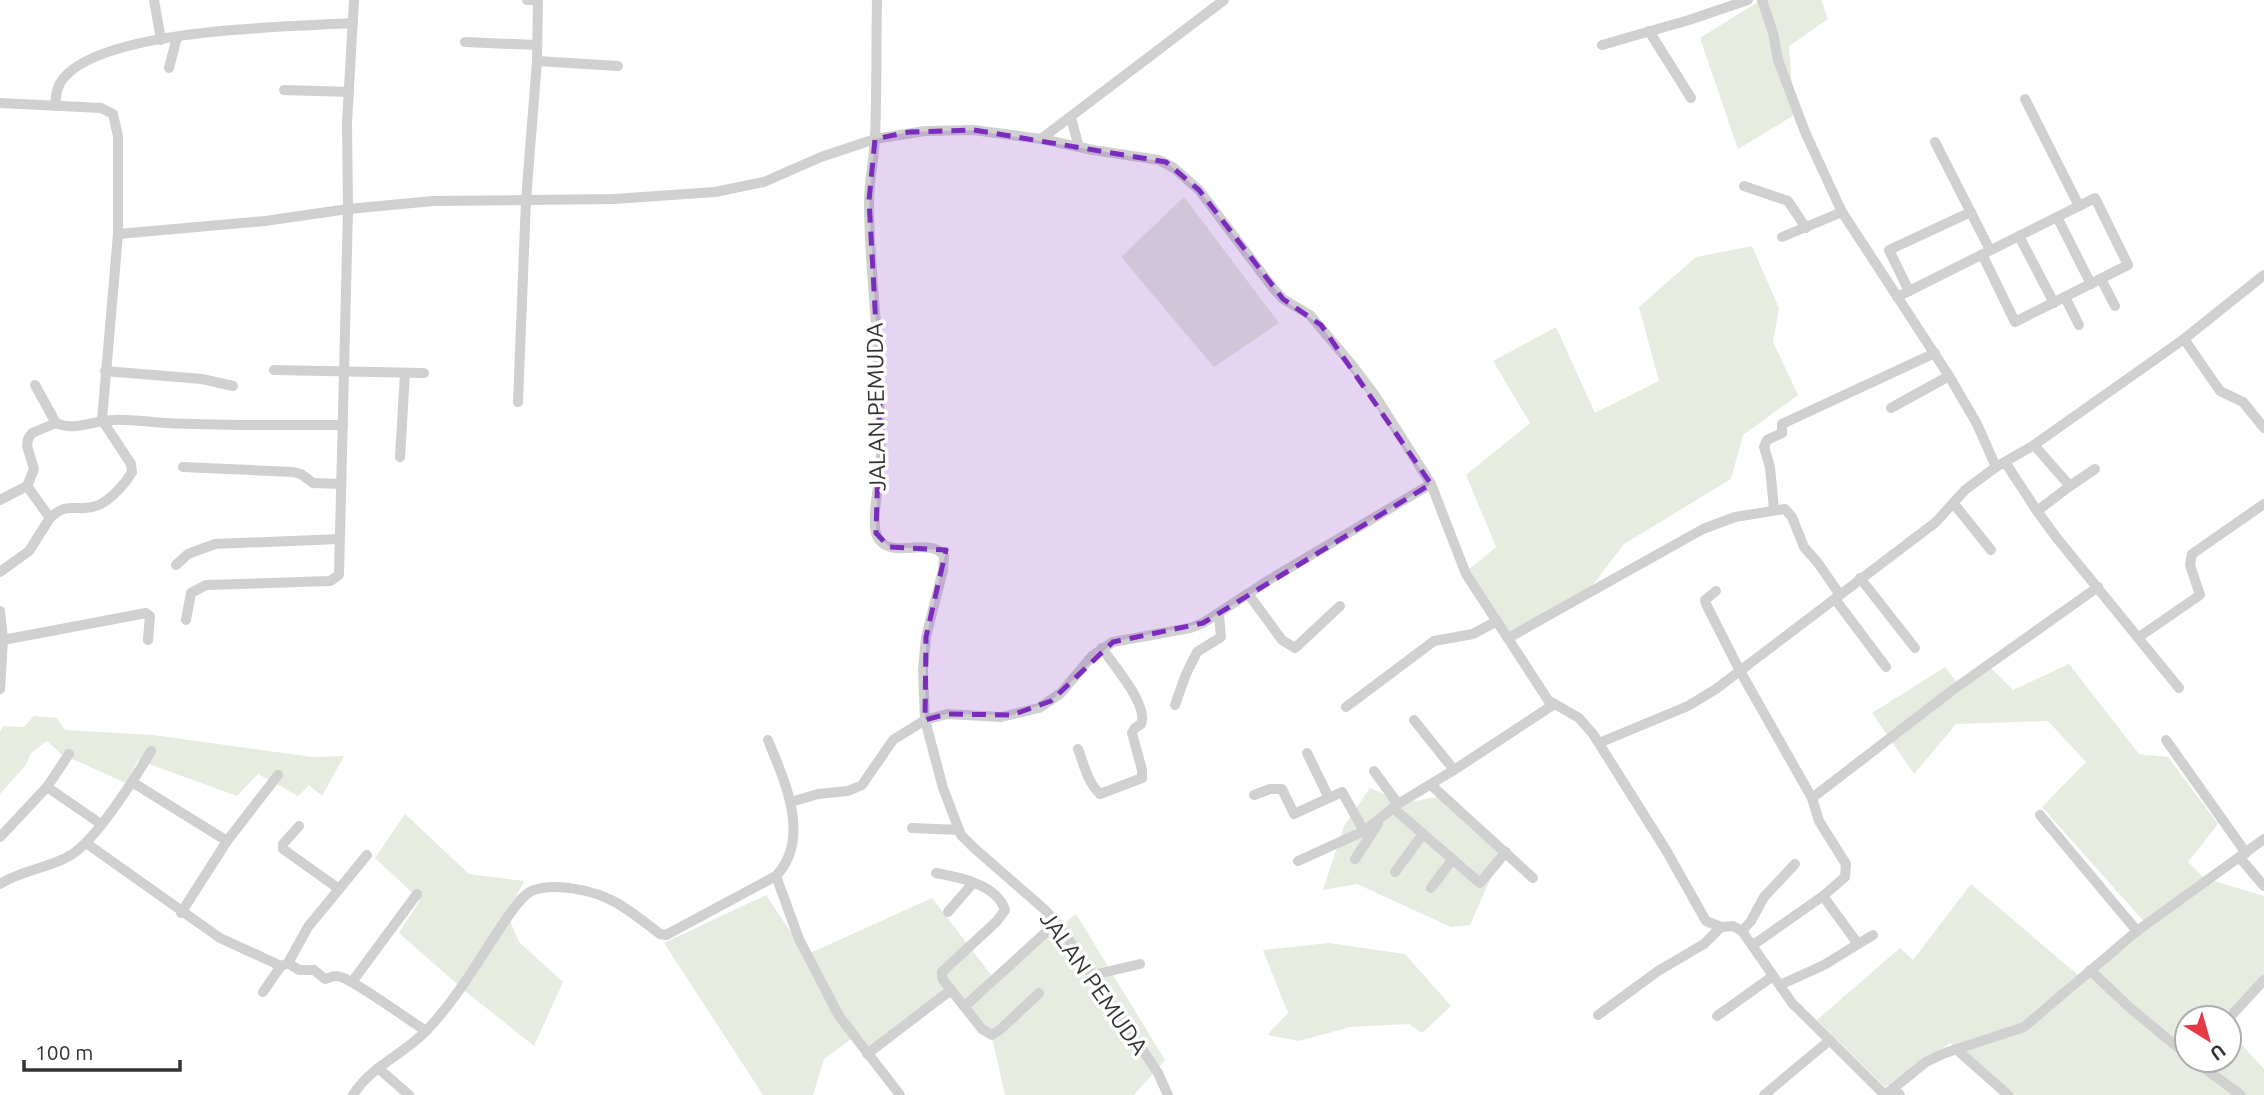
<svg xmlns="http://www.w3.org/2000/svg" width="2264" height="1095" font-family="Ubuntu,sans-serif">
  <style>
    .green { fill: #e6ecdf }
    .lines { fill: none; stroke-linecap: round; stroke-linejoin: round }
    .minor { stroke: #d0d0d0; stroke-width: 10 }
    .marked { fill: #7b2cbf; fill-opacity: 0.2; stroke: #7b2cbf; stroke-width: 5; stroke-dasharray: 14 9; stroke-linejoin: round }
    .labels { text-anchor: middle; stroke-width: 7; stroke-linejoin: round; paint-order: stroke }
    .street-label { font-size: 23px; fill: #333; stroke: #fff }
  </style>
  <rect width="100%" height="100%" fill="#fff"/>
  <g class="green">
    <path d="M 1761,0 L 1821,0 L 1828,19 L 1789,46 L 1792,91 L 1801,111 L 1738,149 L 1700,38 Z"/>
    <path d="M 1184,197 L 1279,323 L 1214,367 L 1121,257 Z"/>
    <path d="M 1752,246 L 1779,308 L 1773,342 L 1798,395 L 1743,435 L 1731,479 L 1624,544 L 1578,604 L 1512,642 L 1467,571 L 1496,547 L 1466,475 L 1530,423 L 1493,361 L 1556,327 L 1595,413 L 1659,381 L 1639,307 L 1696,257 Z"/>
    <path d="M 2069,664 L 2139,754 L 2168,757 L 2218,824 L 2188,862 L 2204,878 L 2264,896 L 2264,980 L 2229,1024 L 2229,1018 L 2187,1018 L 2187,1060 L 2229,1060 L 2229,1031 L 2264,1069 L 2264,1095 L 2003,1095 L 1950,1043 L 1885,1087 L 1817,1020 L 1900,948 L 1913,960 L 1971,884 L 2078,975 L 2146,924 L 2042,807 L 2086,762 L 2048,721 L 1956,724 L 1914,774 L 1872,713 L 1945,667 L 1961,688 L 1991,668 L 2013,690 Z"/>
    <path d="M 34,716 L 57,718 L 65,730 L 153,735 L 312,757 L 344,756 L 322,796 L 309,785 L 298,796 L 258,774 L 237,796 L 138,760 L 126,783 L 61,754 L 47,741 L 31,753 L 25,766 L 0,794 L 0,732 L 3,726 L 24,727 Z"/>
    <path d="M 1370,788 L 1405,803 L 1442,796 L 1501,855 L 1470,925 L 1451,927 L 1357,884 L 1323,890 L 1344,826 Z"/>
    <path d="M 405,814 L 469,874 L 524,881 L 507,914 L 519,942 L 563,982 L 534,1046 L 465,991 L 399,933 L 420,900 L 375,858 Z"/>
    <path d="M 766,895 L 806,955 L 932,898 L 995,980 L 1076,914 L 1165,1060 L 1134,1095 L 1005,1095 L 990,1029 L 951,992 L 867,1056 L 854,1037 L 824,1059 L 813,1095 L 763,1095 L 664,943 Z"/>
    <path d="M 1329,943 L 1405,954 L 1451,1006 L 1422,1033 L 1409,1024 L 1350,1027 L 1299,1041 L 1267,1035 L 1288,1013 L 1263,950 Z"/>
  </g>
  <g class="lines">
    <g class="minor">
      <path d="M 154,0 L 161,40"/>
      <path d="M 527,0 L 538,0"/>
      <path d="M 877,0 C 876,46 877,92 875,138 C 874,160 869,181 869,202 C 869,243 873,283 876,324 C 879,368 879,413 881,457 C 881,477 870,521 877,536 C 889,562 930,535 944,556 L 943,570 L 926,637 L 923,670 L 925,720 L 943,788 L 961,835 L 973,847 L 1044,909 L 1058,924 L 1158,1073 L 1168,1095"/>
      <path d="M 1762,0 L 1773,33 L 1778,60 L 1805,132 L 1842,212 L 1949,376 L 1977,424 L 1996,467"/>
      <path d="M 1649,31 L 1691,98"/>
      <path d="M 465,42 L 536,45"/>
      <path d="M 1602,45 L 1689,20 L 1748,0"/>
      <path d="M 537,61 L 618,66"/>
      <path d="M 169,68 L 177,37"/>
      <path d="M 284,90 L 349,92"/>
      <path d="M 2025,99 L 2079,206"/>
      <path d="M 0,103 L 101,108 L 113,114 L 118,136 L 118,234 L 265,221 L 348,209 L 433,201 L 614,199 L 715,192 L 764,182 L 821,157 L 875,139 L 925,131 L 974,130 L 1041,139 L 1093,150 L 1159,160 L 1174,168 L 1199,190 L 1273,288 L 1283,299 L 1310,315 L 1352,365 L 1374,394 L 1431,484 L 1466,574 L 1548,700 L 1579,718 L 1593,734 L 1666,850 L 1706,921 L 1721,927 L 1733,926 L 1742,931 L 1792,1003 L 1885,1095 L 1926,1062 L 1945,1053 L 2024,1027 L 2137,931 L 2264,839"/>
      <path d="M 55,106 C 56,97 56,88 62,80 C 101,28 290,27 353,23"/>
      <path d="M 1071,118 L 1079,147"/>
      <path d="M 1041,139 L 1224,0"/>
      <path d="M 1935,142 L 1990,250"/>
      <path d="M 1744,186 L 1788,201 L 1806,228"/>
      <path d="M 2057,217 L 2091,284"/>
      <path d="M 2019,236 L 2054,303"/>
      <path d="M 1782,237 L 1842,212"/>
      <path d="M 2101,279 L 2115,306"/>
      <path d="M 1909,291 L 1889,250 L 1971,212"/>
      <path d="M 1897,297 L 2095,198 L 2128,265 L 2015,322 L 1982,254"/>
      <path d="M 2065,297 L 2079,325"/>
      <path d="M 2184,339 L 2220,391 L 2243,402 L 2264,428"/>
      <path d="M 274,370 L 424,373"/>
      <path d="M 105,371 L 202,379 L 233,386"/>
      <path d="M 35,385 L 56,423 C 75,432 94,420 113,420 C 131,419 148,422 166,423 C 225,426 284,425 343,425"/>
      <path d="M 518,402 L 526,200 L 537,61 L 538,0"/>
      <path d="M 1891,408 L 1949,376"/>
      <path d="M 2034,445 L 2070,486 L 2037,511 L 2056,537 L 2179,688"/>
      <path d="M 400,457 L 405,373"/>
      <path d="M 2005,462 L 2037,511"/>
      <path d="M 183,467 L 293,472 L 301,474 L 313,483 L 340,484"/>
      <path d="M 2070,486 L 2095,469"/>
      <path d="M 0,500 L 27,486 L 34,469 L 27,446 L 28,439 L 32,433 L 56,423"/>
      <path d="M 1954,504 L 1991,550"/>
      <path d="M 1774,509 L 1770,467 L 1764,447 L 1767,440 L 1782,433 L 1782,424 L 1935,353"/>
      <path d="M 50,518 C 69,500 76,513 96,506 C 109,502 125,484 132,472 L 131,464 L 102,420 L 118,234"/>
      <path d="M 176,565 L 188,554 L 215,544 L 339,539"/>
      <path d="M 0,572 L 29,551 L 50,518 L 27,486"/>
      <path d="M 1860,578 L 1915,648"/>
      <path d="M 1716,591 L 1705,600 L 1706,604 L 1740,671 L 1812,798"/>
      <path d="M 1249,595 L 1282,640 L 1295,648 L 1340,606"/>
      <path d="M 1835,599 L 1886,667"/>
      <path d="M 0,611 L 3,640 L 0,689"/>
      <path d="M 186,620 L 191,593 L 206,585 L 330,581 L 339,575 L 348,209 L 347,123 L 354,0"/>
      <path d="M 2139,637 L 2200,595 L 2190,565 L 2192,554 L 2264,504"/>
      <path d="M 1508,638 L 1703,529 L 1735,517 L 1785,509 L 1792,517 L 1804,547 L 1818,563 L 1840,595"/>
      <path d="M 3,640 L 146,613 L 150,616 L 148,640"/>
      <path d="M 1175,705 L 1186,674 L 1197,652 L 1221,637 L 1219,615"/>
      <path d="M 1346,707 L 1434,641 L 1473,634 L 1497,621"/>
      <path d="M 1414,720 L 1454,770 L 1553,705"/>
      <path d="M 2166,740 L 2246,853"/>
      <path d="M 1599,743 L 1688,706 L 1716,689 L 1936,522 L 1965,490 L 1996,467 L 2034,445 L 2184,339 L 2264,275"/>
      <path d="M 1078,749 C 1084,764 1087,782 1100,794 L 1142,778 L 1142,770 L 1132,733 L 1135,728 L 1141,724 C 1149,705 1113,665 1102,648"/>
      <path d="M 1307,753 L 1329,798"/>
      <path d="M 1374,771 L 1398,804"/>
      <path d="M 132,782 L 227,841"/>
      <path d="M 1431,785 L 1533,878"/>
      <path d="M 47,787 L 101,824"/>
      <path d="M 1254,795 L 1270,789 L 1282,789 L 1294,814 L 1342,792 L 1364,831"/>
      <path d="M 791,802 L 818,794 L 848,791 L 862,785 L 893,740 L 925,720 L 947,714 L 1001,717 L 1039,708 L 1061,693 L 1092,656 L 1113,642 L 1190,628 L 1203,623 L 1269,580 L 1431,484"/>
      <path d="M 1393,808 L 1480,883 L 1506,852"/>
      <path d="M 2040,815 L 2137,931"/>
      <path d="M 299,826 L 283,844 L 283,849 L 339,889"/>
      <path d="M 912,828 L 959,830"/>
      <path d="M 0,837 L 47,787 L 69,754"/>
      <path d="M 86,843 L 220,938 L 281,966"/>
      <path d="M 2240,858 L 2264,886"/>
      <path d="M 1355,859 L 1378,824"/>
      <path d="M 1298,861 L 1364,831 L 1398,804 L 1454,770"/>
      <path d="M 1395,872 L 1423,834"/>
      <path d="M 936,873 C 958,877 997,884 1005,910 L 997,921 L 942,972 L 942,978 L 951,990"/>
      <path d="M 776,876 L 799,939 L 839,1016 L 900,1095"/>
      <path d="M 0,884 C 22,870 50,868 71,855 C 96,840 136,777 151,751"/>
      <path d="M 1431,888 L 1452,860"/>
      <path d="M 948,912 L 973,883"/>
      <path d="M 181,913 L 227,841 L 278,775"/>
      <path d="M 1742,931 L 1751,921 L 1764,897 L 1795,864"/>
      <path d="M 1858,944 L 1873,935"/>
      <path d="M 1753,945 L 1823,896 L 1845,877 L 1846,864 L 1819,821 L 1812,798 L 1954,689 L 2098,587"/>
      <path d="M 288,963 L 299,970 L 314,970 L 325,979 C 329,978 332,976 336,976 C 348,975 411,1022 426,1031"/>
      <path d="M 2090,970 L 2129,1007 L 2187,1055"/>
      <path d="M 1093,975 L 1140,964"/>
      <path d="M 352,982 L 417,894"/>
      <path d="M 1780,985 L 1824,965 L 1858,944 L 1823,896"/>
      <path d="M 263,992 L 281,966 L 288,963 L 308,927 L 367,855"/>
      <path d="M 965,1006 L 1044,934"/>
      <path d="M 1598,1015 L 1658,971 L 1704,944 L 1721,927"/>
      <path d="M 1717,1016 L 1773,976"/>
      <path d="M 2229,1018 L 2264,980"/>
      <path d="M 1956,1049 L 2008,1095"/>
      <path d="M 867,1054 L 951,990 L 982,1029 L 992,1035 L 1002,1028 L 1039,993"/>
      <path d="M 2193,1060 L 2241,1095"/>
      <path d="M 378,1068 L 409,1095"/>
      <path d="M 1893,1088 L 1900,1095"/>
      <path d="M 353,1095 C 371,1066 403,1055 426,1031 C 461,995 485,948 514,908 C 520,901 525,893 534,890 C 557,882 595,891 615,902 C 631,911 646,923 660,934 L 666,935 L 776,876 C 812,838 784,780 768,740"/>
      <path d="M 1764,1095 L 1830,1040"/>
    </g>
  </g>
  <path class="marked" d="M 974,130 L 1166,162 L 1199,190 L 1283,299 L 1321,325 L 1431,484 L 1203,623 L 1113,642 L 1051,701 L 1012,715 L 947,714 L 925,720 L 926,637 L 946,550 L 889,547 L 876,533 L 880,398 L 869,200 L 875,139 L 909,132 Z"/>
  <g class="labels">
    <g class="street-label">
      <text transform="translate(876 407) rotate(-91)" y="8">JALAN PEMUDA</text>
      <text transform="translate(1094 983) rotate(55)" y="8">JALAN PEMUDA</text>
    </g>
  </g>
  <g transform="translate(2208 1039) rotate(143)"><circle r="33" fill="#ffffff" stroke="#adadad" stroke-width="2"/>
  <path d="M0-5L12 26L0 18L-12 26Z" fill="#e63946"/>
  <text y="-10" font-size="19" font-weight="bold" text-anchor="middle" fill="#333333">U</text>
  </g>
  <path d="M24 1060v10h156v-10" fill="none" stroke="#333333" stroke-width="3.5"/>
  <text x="35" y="1060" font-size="21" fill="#333333" stroke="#ffffff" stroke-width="5" paint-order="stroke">100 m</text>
</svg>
